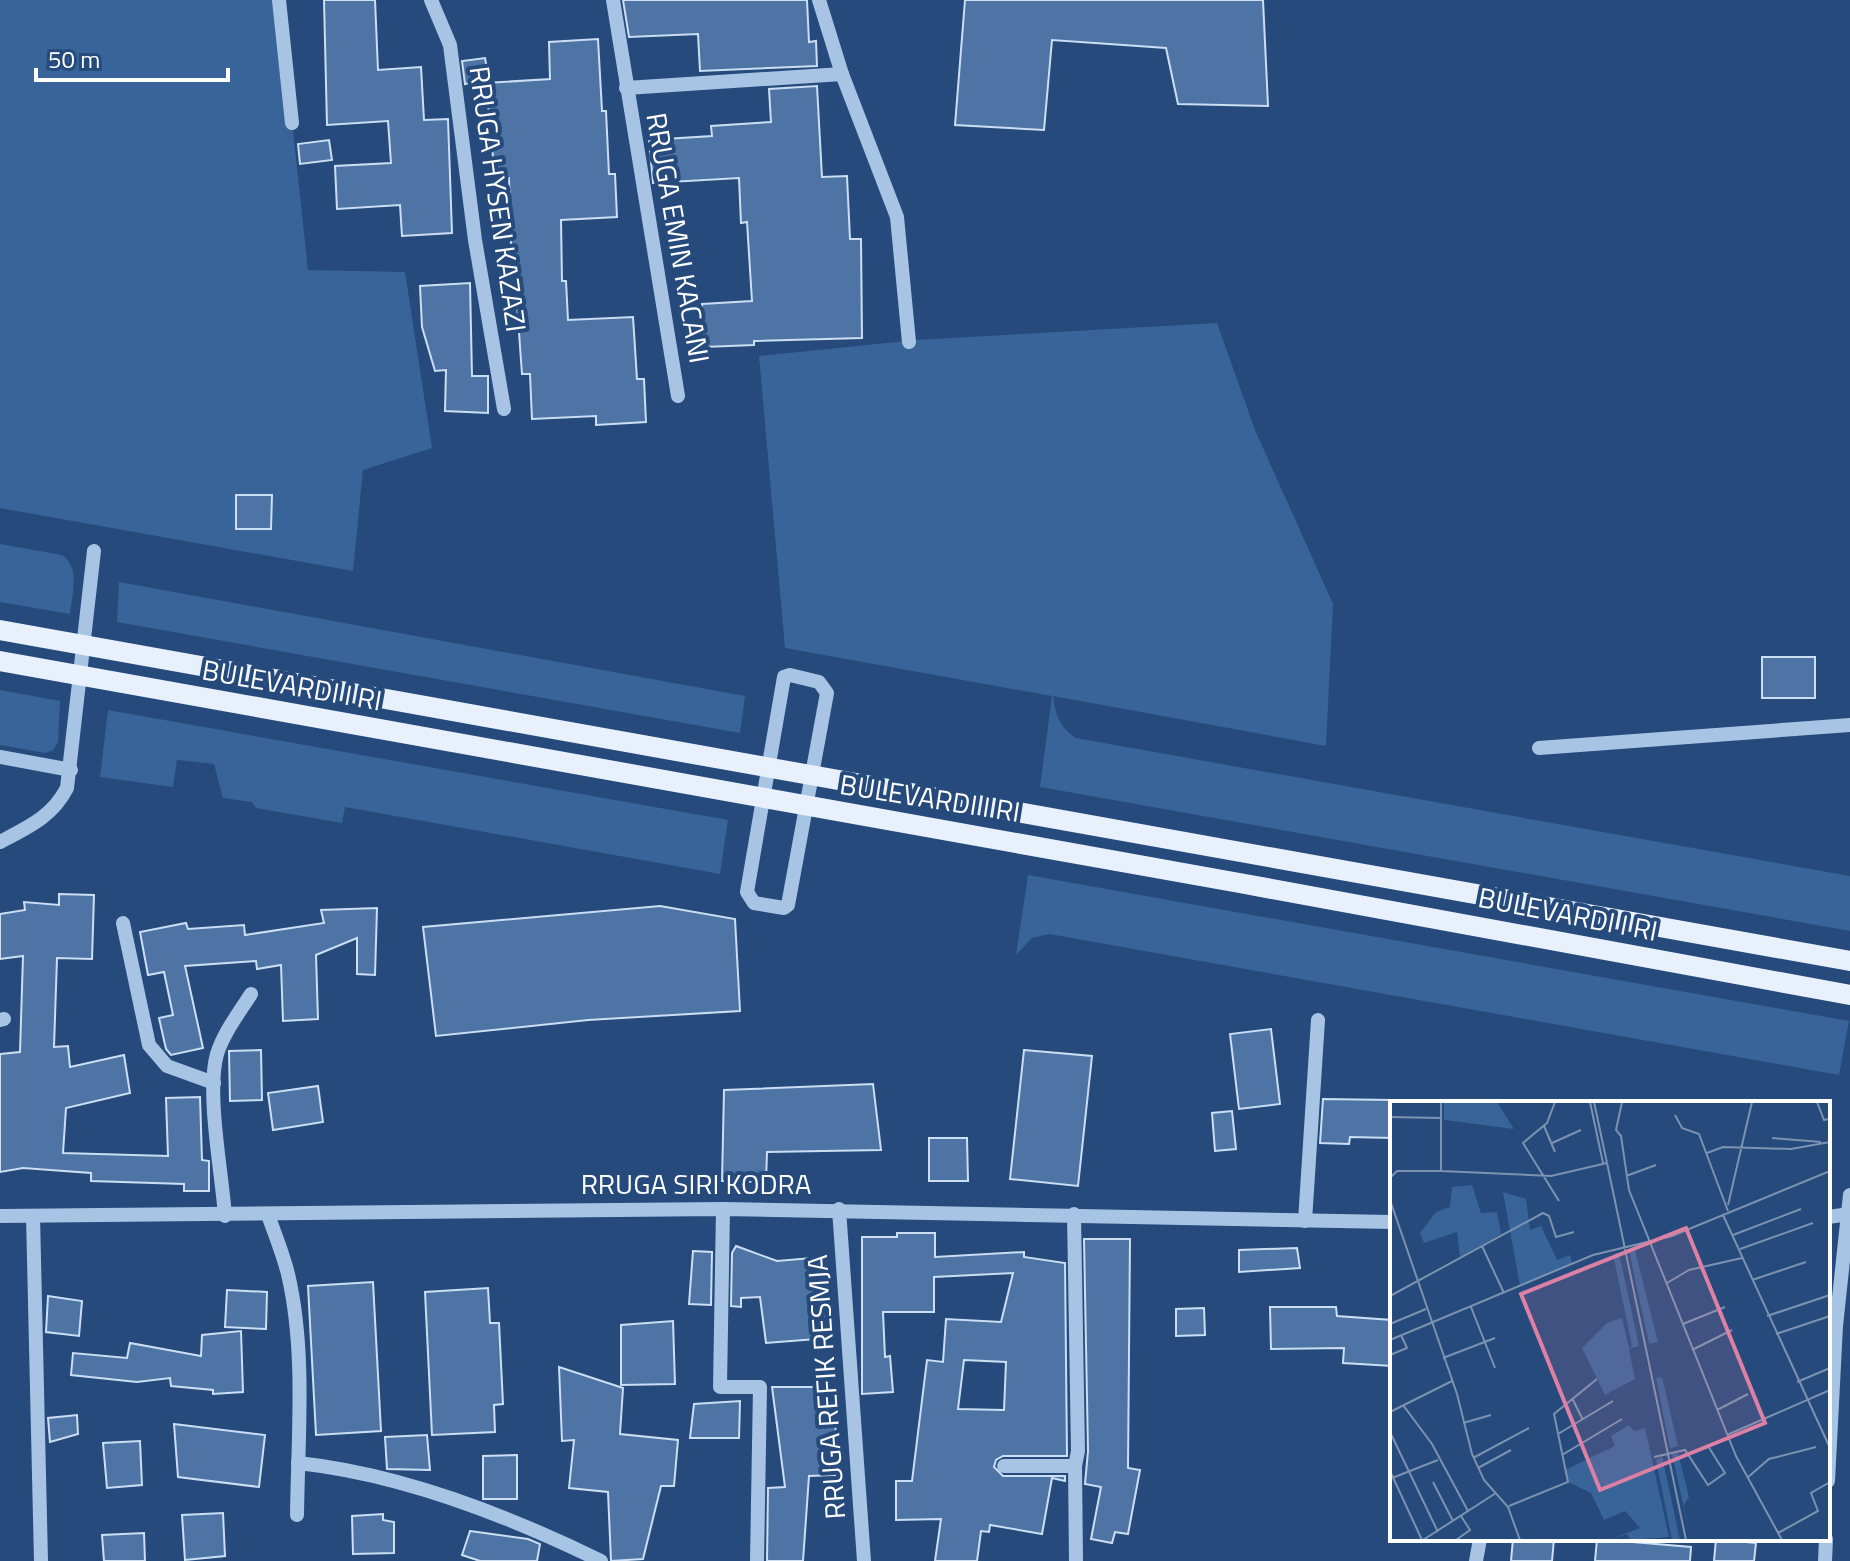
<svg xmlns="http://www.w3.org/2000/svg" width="1850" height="1561" font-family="'Titillium Web',sans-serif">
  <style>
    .green { fill: #386499 }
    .building { fill: #4d74a4; stroke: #cbdef4; stroke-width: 2; fill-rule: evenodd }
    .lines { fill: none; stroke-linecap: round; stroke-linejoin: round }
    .minor { stroke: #a8c4e4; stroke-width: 14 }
    .major { stroke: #e8f0fc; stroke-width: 20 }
    .labels { text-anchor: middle; stroke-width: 8; stroke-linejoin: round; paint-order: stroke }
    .street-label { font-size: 28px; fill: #fff; stroke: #254a7b }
    .inset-road { fill: none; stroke: #7c92b0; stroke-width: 2 }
    .view { fill: #dd80a5; fill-opacity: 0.15; stroke: #dd80a5; stroke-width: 4 }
    .inset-edge { fill: none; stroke: #fff; stroke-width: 4 }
  </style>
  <rect width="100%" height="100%" fill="#254a7b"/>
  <g class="green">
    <path d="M 0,0 L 279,0 L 308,270 L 405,272 L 432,448 L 363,470 L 353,571 L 0,508 Z"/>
    <path d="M 1217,323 L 1255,430 L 1333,604 L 1326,746 L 1053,696 C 1055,714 1060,728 1076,738 L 1850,876 L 1850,931 L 1040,787 L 1052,696 L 785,648 L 759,356 L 916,340 Z"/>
    <path d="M 0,544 L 62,555 C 81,568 72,594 70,614 L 0,602 Z"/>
    <path d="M 119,582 L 745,696 L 740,733 L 117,622 Z"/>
    <path d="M 0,690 L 60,701 L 58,742 L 53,750 L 45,753 L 0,745 Z"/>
    <path d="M 108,710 L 728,820 L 720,874 L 345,807 L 342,823 L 256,808 L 252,802 L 223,798 L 214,764 L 177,760 L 173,787 L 100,777 Z"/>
    <path d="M 1028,875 L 1849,1021 L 1839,1075 L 1049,934 L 1032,938 L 1016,955 Z"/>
  </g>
  <g class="building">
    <path d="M 324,0 L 375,0 L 378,70 L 421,67 L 424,120 L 448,119 L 452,233 L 402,236 L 400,205 L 337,209 L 335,166 L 391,163 L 388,121 L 327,125 Z"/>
    <path d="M 623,0 L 807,0 L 809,42 L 816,41 L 817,66 L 700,71 L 698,34 L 629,37 Z"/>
    <path d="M 965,0 L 1263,0 L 1268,106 L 1178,104 L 1166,48 L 1052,40 L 1044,130 L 955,125 Z"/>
    <path d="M 598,39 L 602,111 L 606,111 L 609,174 L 615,174 L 617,217 L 561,220 L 562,281 L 566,281 L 568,320 L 633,317 L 637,379 L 644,379 L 646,422 L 596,425 L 596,416 L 532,419 L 530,374 L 522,374 L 515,277 L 512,277 L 509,178 L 495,179 L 486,83 L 550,79 L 549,42 Z"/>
    <path d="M 485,58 L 489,80 L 465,84 L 462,61 Z"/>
    <path d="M 817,86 L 822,177 L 847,176 L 850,239 L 861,239 L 862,338 L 754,341 L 754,345 L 704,347 L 702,304 L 752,301 L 747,222 L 741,223 L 739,178 L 653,183 L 649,140 L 712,136 L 711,126 L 771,122 L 769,89 Z"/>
    <path d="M 329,140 L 332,160 L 300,164 L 298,144 Z"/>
    <path d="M 470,283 L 472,376 L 488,376 L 488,413 L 445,411 L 446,370 L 435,371 L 422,327 L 420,286 Z"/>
    <path d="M 236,495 L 272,495 L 271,529 L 236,529 Z"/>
    <rect x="1762" y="657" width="53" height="41"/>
    <path d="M 59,894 L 94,895 L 92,959 L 57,958 L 54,1047 L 68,1046 L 70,1067 L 124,1055 L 130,1093 L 66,1108 L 63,1153 L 168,1156 L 166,1098 L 200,1097 L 202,1160 L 209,1161 L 209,1191 L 184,1191 L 184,1184 L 91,1181 L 91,1173 L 23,1168 L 0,1172 L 0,1054 L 20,1052 L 23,956 L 0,959 L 0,914 L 25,910 L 24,902 L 59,905 Z"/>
    <path d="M 660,906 L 735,919 L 740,1011 L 588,1020 L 436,1036 L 423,927 Z"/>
    <path d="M 377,908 L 375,975 L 357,974 L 357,938 L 316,955 L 318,1019 L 283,1021 L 281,965 L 257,969 L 256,961 L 185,966 L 203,1048 L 171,1055 L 166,1049 L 159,1018 L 173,1015 L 164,972 L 148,975 L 140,932 L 186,923 L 188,929 L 244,925 L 245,935 L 324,923 L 321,910 Z"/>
    <path d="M 1271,1029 L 1280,1104 L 1239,1109 L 1230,1034 Z"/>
    <path d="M 261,1050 L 262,1100 L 230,1101 L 229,1051 Z"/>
    <path d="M 1024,1050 L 1092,1056 L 1078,1186 L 1010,1179 Z"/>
    <path d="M 873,1084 L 881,1150 L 767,1152 L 766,1182 L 722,1181 L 724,1090 Z"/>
    <path d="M 318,1086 L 323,1122 L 273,1130 L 268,1093 Z"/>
    <path d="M 1323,1099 L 1392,1100 L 1392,1138 L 1350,1137 L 1349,1144 L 1320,1143 Z"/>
    <path d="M 1232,1111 L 1236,1149 L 1215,1151 L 1212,1113 Z"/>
    <path d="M 929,1138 L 967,1138 L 968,1181 L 929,1181 Z"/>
    <path d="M 897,1233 L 935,1233 L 935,1257 L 1024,1252 L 1024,1257 L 1065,1263 L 1067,1456 L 1003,1456 L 996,1460 L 994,1467 L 1003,1476 L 1065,1476 L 1065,1481 L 1052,1478 L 1042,1534 L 990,1525 L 989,1532 L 981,1531 L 977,1561 L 935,1561 L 941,1519 L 896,1520 L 896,1481 L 912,1481 L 927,1360 L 943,1362 L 946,1319 L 1001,1322 L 1013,1273 L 934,1277 L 934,1312 L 883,1312 L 885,1357 L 890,1356 L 893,1392 L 862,1394 L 862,1237 L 897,1237 ZM 964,1360 L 1006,1362 L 1004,1410 L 958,1409 Z"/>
    <path d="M 1084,1239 L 1130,1239 L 1128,1468 L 1140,1470 L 1128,1534 L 1115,1532 L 1112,1543 L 1091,1539 L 1101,1487 L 1085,1484 L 1088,1451 Z"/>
    <path d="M 736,1246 L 777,1261 L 823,1257 L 829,1338 L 766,1343 L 760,1297 L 741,1298 L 741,1307 L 731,1306 L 732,1253 Z"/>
    <path d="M 1297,1248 L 1300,1268 L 1239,1272 L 1239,1250 Z"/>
    <path d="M 693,1251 L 712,1252 L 711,1305 L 689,1304 Z"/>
    <path d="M 373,1282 L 381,1431 L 316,1435 L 308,1286 Z"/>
    <path d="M 488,1288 L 490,1323 L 499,1323 L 503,1404 L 494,1405 L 495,1432 L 432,1435 L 425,1292 Z"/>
    <path d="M 227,1290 L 267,1292 L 266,1329 L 225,1327 Z"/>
    <path d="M 48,1296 L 82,1301 L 79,1336 L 46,1332 Z"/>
    <path d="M 1270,1307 L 1336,1307 L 1337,1316 L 1392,1320 L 1392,1366 L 1343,1363 L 1344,1348 L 1271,1349 Z"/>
    <path d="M 1204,1308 L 1205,1335 L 1176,1336 L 1176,1309 Z"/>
    <path d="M 673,1321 L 675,1384 L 621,1385 L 621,1325 Z"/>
    <path d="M 241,1331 L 243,1392 L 213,1394 L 213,1390 L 171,1386 L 170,1378 L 137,1382 L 71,1375 L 73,1353 L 127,1358 L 130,1343 L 201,1356 L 202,1335 Z"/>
    <path d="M 559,1367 L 623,1388 L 620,1434 L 678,1440 L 674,1486 L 661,1486 L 643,1559 L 611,1561 L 608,1492 L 569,1488 L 574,1440 L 562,1441 Z"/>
    <path d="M 772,1387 L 832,1387 L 836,1391 L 835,1475 L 809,1476 L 803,1561 L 767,1561 L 768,1488 L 785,1487 Z"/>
    <path d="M 740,1401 L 739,1438 L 690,1438 L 694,1404 Z"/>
    <path d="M 77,1415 L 78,1434 L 50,1442 L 48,1418 Z"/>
    <path d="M 174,1424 L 265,1435 L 259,1487 L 178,1477 Z"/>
    <path d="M 427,1435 L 430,1470 L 387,1469 L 385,1437 Z"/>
    <path d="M 140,1441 L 142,1485 L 107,1488 L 103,1443 Z"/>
    <path d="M 517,1455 L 517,1499 L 483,1499 L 483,1456 Z"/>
    <path d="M 223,1513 L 225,1556 L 185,1560 L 182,1515 Z"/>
    <path d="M 383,1514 L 383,1520 L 394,1522 L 394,1553 L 353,1554 L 352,1516 Z"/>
    <path d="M 470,1531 L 528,1539 L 540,1544 L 537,1561 L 480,1561 L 462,1555 Z"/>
    <path d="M 144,1533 L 145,1561 L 104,1561 L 102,1535 Z"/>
    <path d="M 1513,1539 L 1554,1539 L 1552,1561 L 1511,1561 Z"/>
    <path d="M 1597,1539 L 1691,1547 L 1690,1561 L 1595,1561 Z"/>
    <path d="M 1716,1539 L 1756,1543 L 1754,1561 L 1714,1561 Z"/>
  </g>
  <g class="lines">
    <g class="minor">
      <path d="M 279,0 L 292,123"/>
      <path d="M 431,0 L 450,45 L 475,240 L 504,409"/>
      <path d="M 613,0 L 678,396"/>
      <path d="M 819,0 L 842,74 L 897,217 L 909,342"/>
      <path d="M 626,88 L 842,74"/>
      <path d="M 790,675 L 819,682 L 827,693 L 788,905 L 784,908 L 754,903 L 747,892 L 784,677 Z"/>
      <path d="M 1539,748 L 1850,725"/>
      <path d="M 0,757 L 71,770"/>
      <path d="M 0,842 C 28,827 52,817 67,788 L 94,551"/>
      <path d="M 123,923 L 149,1045 L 167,1066 L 214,1083"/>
      <path d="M 0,1020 L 4,1019"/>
      <path d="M 723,1209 L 720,1387 L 760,1387 L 757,1561"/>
      <path d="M 839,1209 L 864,1561"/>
      <path d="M 1074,1214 L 1078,1451 L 1075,1466 L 1076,1561"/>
      <path d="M 268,1215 C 275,1234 283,1254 288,1274 C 306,1351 298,1436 297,1515"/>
      <path d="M 0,1216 L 723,1209 L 1392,1222"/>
      <path d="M 33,1216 L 41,1561"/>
      <path d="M 225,1216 C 222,1173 206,1093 217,1054 C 224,1032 239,1013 251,994"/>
      <path d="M 1828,1217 L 1850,1214"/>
      <path d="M 1305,1221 L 1318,1020"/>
      <path d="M 298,1463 C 402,1474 507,1515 601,1561"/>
      <path d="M 1004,1466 L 1075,1466"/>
      <path d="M 1828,1481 L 1836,1326 L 1850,1195"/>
      <path d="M 1476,1561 L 1480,1539"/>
      <path d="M 1825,1561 L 1826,1539"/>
    </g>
    <g class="major">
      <path d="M 0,630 L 1850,961"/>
      <path d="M 0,661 C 617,772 1234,880 1850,995"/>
    </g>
  </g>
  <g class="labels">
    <g class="street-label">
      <text transform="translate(498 199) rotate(82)" y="10">RRUGA HYSEN KAZAZI</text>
      <text transform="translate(678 238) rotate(80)" y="10">RRUGA EMIN KACANI</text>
      <text transform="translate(292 685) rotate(10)" y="10">BULEVARDI I RI</text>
      <text transform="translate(930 798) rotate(9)" y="10">BULEVARDI I RI</text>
      <text transform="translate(1568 914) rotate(11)" y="10">BULEVARDI I RI</text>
      <text x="696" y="1194">RRUGA SIRI KODRA</text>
      <text transform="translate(826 1387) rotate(-94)" y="10">RRUGA REFIK RESMJA</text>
    </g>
  </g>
  <g transform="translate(1390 1101)">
    <rect width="440" height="440" fill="#254a7b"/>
    <path d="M 54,1 L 107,1 L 124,28 L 54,19 ZM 82,84 L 91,112 L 107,111 L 111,133 L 70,156 L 67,131 L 34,142 L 30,132 L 46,111 L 60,106 L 62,86 ZM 113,91 L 136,98 L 140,129 L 151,125 L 167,159 L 180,154 L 182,162 L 130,185 ZM 245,149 L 268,241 L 259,243 L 239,150 ZM 229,152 L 249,245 L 239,248 L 245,278 L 215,294 L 192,247 L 217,222 L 232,217 L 239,247 L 242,245 L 223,153 ZM 272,276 L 288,345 L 280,347 L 266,277 ZM 239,324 L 244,330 L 255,327 L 279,436 L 240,439 L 237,433 L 218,439 L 250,427 L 235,410 L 214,419 L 201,392 L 178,381 L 175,369 L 225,345 L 221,335 ZM 288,352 L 299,396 L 294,404 L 301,439 L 282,353 ZM 272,355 L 290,439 L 282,439 L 266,359 Z" fill="#386499"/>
    <path class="inset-road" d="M 51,1 L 51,70 L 161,75 L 217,62 L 296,439M 165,1 L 157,22 L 133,42 L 169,100M 200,1 L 213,62M 204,1 L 217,62M 232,1 L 226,29 L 231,35 L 239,89 L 346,355 L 392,439M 396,1 L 427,1 L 434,19 L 440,18M 285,14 L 292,27 L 309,33 L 338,110M 0,16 L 51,17M 154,25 L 165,51M 382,37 L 431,41M 162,42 L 191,29M 317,52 L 333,46 L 401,48 L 440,41M 236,75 L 266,64M 0,77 L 7,70 L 51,70M 0,99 L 67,293 L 82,353 L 94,379 L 118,406 L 130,439M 338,104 L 362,1M 333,114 L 440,347M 343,134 L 411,108M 92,145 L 114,192M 350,148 L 423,122M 362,179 L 416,161M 277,182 L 299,169 L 352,157M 0,195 L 153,112 L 159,115 L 166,136 L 184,131M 81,206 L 105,267M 377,215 L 440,194M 0,223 L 36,208M 293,223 L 335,206M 386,233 L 440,215M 0,239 L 203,154 L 282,135 L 440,70M 302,249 L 342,229M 0,254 L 17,247 L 11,234M 53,257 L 105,237M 407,281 L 440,267M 182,297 L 193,319M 13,304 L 42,343 L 78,410M 327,309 L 358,293M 0,311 L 62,280M 73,322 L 101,314M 0,331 L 48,431M 168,333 L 223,300M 337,334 L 440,289M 172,354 L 232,318M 264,356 L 295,349 L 318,384 L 335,372 L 318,345M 83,357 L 139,327M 88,367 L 121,349M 0,370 L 32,439M 2,377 L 48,359M 357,377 L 379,358 L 426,346M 43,381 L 63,420M 119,405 L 178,381 L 164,313 L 207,278M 388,432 L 428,410 L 421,392 L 440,381M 33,439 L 106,392M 66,439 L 80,429 L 71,415"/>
    <path class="view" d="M 296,127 L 375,322 L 210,389 L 131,193 Z"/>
    <rect width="440" height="440" class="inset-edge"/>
  </g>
  <path d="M36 68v12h192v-12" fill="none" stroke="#ffffff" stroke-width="4"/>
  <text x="48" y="68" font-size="24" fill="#ffffff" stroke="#254a7b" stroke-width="6" paint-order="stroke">50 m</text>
</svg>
